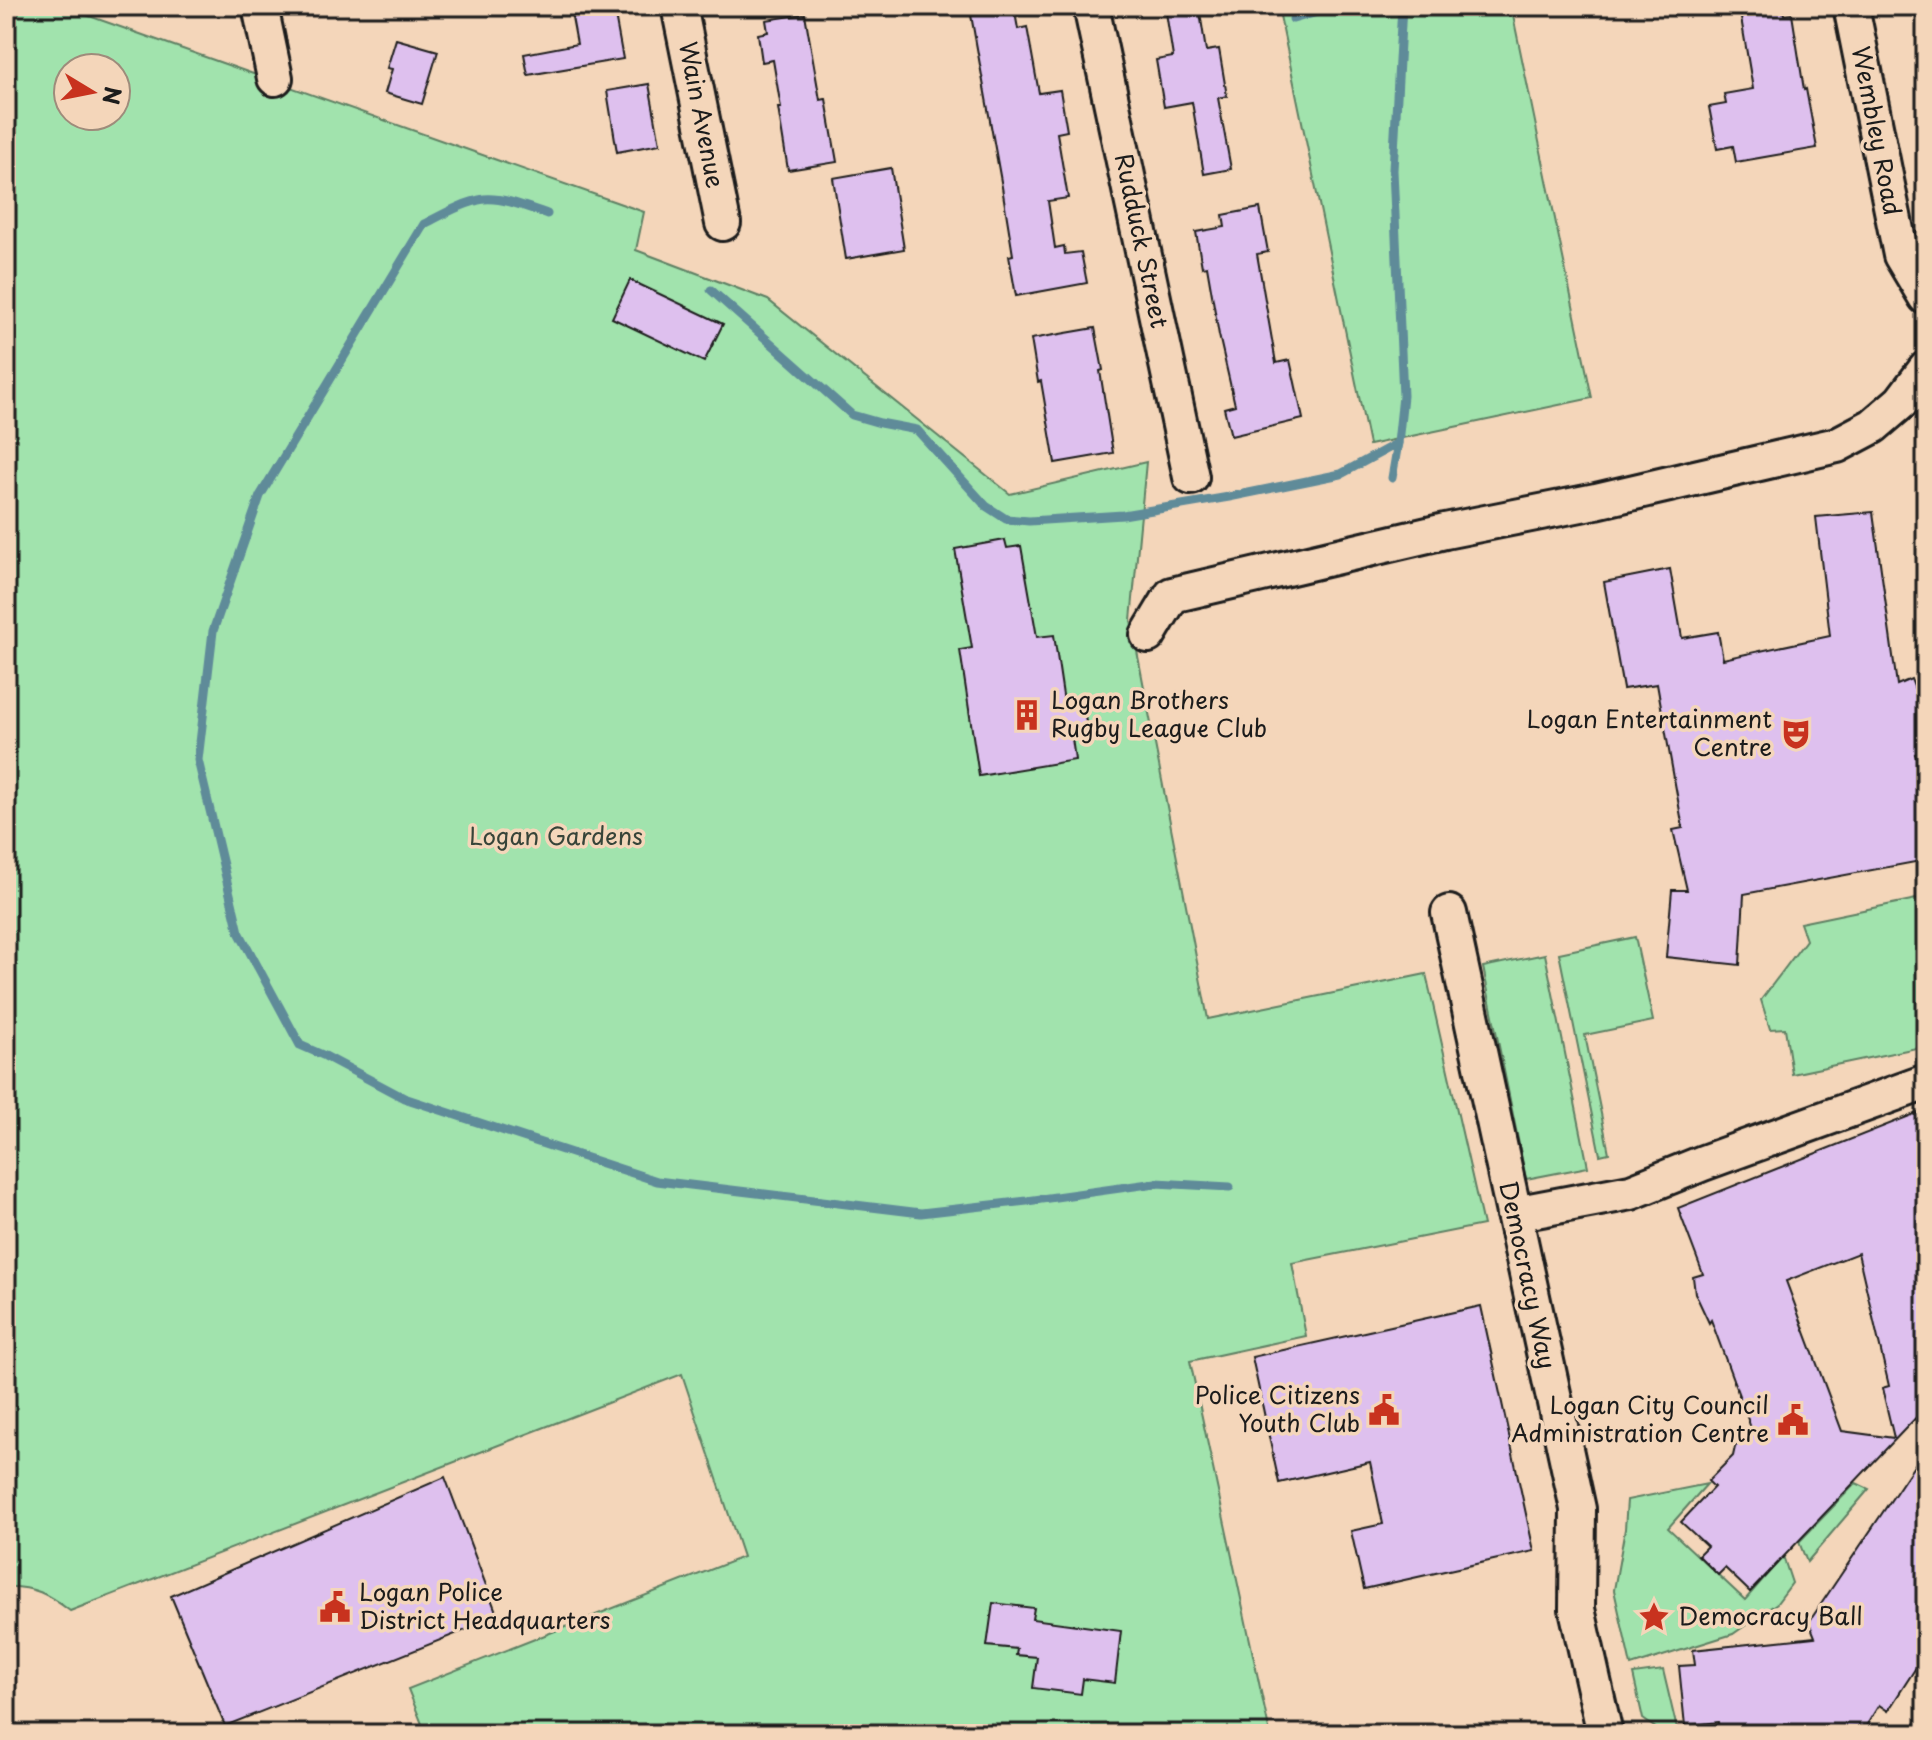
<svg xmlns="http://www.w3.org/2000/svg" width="1932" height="1740" font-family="'Playpen Sans',sans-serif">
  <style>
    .green { fill: #a1e3ad; stroke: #5e8064; stroke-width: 2; fill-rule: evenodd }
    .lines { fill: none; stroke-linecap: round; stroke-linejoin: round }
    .stream { stroke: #5f8b99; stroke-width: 9 }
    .building { fill: #dec0ee; stroke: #1c1c1c; stroke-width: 2; fill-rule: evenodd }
    .street-casing { stroke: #1c1c1c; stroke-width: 40 }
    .street { stroke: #f4d6ba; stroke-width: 34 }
    .labels { text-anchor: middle; stroke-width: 7; stroke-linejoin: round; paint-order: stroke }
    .street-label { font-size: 24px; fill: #1c1c1c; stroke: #f4d6ba }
    .poi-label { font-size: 24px; fill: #1c1c1c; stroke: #f4d6ba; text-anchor: start }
    .park-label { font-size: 24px; fill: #374439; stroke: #f4d6ba }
  </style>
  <rect width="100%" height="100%" fill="#f4d6ba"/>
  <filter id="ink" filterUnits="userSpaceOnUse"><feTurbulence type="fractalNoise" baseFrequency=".0125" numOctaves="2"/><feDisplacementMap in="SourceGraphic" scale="16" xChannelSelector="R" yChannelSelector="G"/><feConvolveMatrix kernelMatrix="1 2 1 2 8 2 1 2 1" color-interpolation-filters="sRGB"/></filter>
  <g filter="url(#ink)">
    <g class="green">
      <path d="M 6,6 L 61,6 L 644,212 L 636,250 L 768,300 L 1010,494 L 1146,462 L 1131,620 L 1208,1019 L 1426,974 L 1483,1225 L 1292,1263 L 1306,1336 L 1190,1361 L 1270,1734 L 426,1734 L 408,1689 L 743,1557 L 682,1374 L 70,1611 C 48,1594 34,1586 6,1587 ZM 68,68 L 116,68 L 116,116 L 68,116 Z"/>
      <path d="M 1278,6 L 1511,6 L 1592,398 L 1369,445 Z"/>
      <path d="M 1926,897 L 1926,1046 L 1792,1074 L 1785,1028 L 1770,1029 L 1761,1000 L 1806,940 L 1800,923 Z"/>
      <path d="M 1635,937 L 1653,1021 L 1585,1035 L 1609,1153 L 1600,1155 L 1559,953 Z"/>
      <path d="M 1545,954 L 1588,1167 L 1526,1179 L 1483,967 Z"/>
      <path d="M 1856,1483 L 1869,1489 L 1807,1562 L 1799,1542 Z"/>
      <path d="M 1707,1484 L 1668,1528 L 1745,1600 L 1783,1556 L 1792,1583 L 1777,1603 L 1733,1634 L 1631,1666 L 1614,1590 L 1625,1529 L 1627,1500 Z"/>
      <path d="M 1663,1670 L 1677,1729 L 1694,1727 L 1696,1734 L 1664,1734 L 1643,1719 L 1633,1674 Z"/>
    </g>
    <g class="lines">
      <g class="stream">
        <path d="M 1293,19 L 1338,6"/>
        <path d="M 547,214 C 529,208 503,197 484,199 C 464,202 442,215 424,224 L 260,496 L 213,631 L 198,760 L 239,932 L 300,1045 L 325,1056 L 404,1098 L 657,1181 L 921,1213 L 1027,1201 L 1156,1183 L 1230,1187"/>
        <path d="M 711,290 L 852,415 L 880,423 L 917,430 L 986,506 L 1006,519 L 1029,521 L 1123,515 L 1229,497 L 1341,474 L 1398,443"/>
        <path d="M 1392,478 L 1398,443 L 1403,396 L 1393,170 L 1402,6"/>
      </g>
    </g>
    <g class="building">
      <path d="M 1165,6 L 1199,6 L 1206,51 L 1219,49 L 1227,96 L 1218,98 L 1231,169 L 1204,174 L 1192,102 L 1164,107 L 1156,60 L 1173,57 Z"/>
      <path d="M 1739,6 L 1782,6 L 1784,15 L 1792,14 L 1804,90 L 1806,89 L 1817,148 L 1736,162 L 1733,146 L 1717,149 L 1709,107 L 1726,104 L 1724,94 L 1753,89 Z"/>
      <path d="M 1014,7 L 1018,29 L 1027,27 L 1039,93 L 1060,90 L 1067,131 L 1057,133 L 1068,198 L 1048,201 L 1055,248 L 1064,246 L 1065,254 L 1081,252 L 1087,283 L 1016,296 L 1009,256 L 1013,255 L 1002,187 L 971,15 Z"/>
      <path d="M 614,10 L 623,59 L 528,75 L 524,54 L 577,44 L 572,17 Z"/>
      <path d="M 805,14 L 820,100 L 826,99 L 837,162 L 788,170 L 778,108 L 781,108 L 773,60 L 762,62 L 758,34 L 768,32 L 766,20 Z"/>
      <path d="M 396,39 L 438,51 L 422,104 L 385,93 L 392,69 L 387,68 Z"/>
      <path d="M 649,84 L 660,144 L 617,152 L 607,91 Z"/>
      <path d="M 891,168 L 904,249 L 846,259 L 833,178 Z"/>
      <path d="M 1260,208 L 1268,252 L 1257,254 L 1276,363 L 1290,360 L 1303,419 L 1231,436 L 1224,408 L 1235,405 L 1219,335 L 1207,266 L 1202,267 L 1196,232 L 1225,227 L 1223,215 Z"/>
      <path d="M 630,280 L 723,324 L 704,362 L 612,318 Z"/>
      <path d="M 1095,328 L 1103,370 L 1100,371 L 1113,453 L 1055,463 L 1041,381 L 1038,382 L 1031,339 Z"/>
      <path d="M 1873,512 L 1897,685 L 1911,679 L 1926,718 L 1926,749 L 1915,754 L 1926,780 L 1926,860 L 1744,894 L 1740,965 L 1666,957 L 1672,890 L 1687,890 L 1673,830 L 1683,828 L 1657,684 L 1623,689 L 1604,582 L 1670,569 L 1682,638 L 1718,632 L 1723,659 L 1830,636 L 1816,517 Z"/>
      <path d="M 1005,540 L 1007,548 L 1021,546 L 1037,637 L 1054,635 L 1064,702 L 1082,699 L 1087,728 L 1071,731 L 1075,760 L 979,776 L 960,650 L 972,648 L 955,549 Z"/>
      <path d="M 1917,1113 L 1926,1136 L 1926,1407 L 1750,1592 L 1725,1568 L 1718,1575 L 1698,1555 L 1707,1546 L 1681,1522 L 1714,1487 L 1708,1481 L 1733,1456 L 1735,1447 L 1751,1428 L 1711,1320 L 1709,1323 L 1695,1293 L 1693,1277 L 1703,1274 L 1678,1208 ZM 1858,1253 L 1889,1386 L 1882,1388 L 1894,1438 L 1842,1431 L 1786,1281 Z"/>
      <path d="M 1481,1306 L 1534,1551 L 1364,1589 L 1351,1531 L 1383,1524 L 1370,1462 L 1279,1483 L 1252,1357 Z"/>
      <path d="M 1926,1448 L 1926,1652 L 1888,1711 L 1879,1705 L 1866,1726 L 1803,1734 L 1719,1734 L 1718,1722 L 1685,1726 L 1679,1666 L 1695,1665 L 1693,1650 L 1815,1637 L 1809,1622 Z"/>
      <path d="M 445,1477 L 498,1617 L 225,1726 L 171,1596 Z"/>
      <path d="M 993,1603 L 1034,1608 L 1032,1619 L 1121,1631 L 1115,1683 L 1083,1679 L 1081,1694 L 1033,1688 L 1037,1657 L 1016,1655 L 1017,1649 L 987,1646 Z"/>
    </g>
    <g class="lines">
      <defs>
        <g id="street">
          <path d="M 260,6 L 275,78"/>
          <path d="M 679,6 L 723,223"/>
          <path d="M 1091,6 L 1191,477"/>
          <path d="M 1851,6 L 1901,255 L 1926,297"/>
          <path d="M 1148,635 L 1172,595 L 1445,531 L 1596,501 L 1837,445 L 1873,426 L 1901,402 L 1926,369"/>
          <path d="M 1449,913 L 1578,1509 L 1577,1609 L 1605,1734"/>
          <path d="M 1514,1214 L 1631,1192 L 1703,1163 L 1926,1082"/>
        </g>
      </defs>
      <use href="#street" class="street-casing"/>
      <use href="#street" class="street"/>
    </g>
  </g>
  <defs>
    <symbol id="building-bare" viewBox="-9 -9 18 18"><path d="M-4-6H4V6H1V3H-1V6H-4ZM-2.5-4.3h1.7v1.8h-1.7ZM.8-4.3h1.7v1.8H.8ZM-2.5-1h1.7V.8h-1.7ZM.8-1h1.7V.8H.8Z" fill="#c8321e" stroke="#f4d6ba" stroke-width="2.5" paint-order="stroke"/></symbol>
    <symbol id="theatre-bare" viewBox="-9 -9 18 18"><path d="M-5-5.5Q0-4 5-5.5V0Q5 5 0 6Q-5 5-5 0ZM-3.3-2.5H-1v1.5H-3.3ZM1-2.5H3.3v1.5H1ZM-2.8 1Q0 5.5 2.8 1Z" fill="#c8321e" stroke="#f4d6ba" stroke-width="2.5" paint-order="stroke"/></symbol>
    <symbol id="civic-bare" viewBox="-9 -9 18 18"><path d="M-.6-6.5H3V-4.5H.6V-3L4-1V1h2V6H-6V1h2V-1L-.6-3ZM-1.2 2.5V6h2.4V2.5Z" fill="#c8321e" stroke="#f4d6ba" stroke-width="2.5" paint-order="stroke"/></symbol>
    <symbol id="sight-bare" viewBox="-9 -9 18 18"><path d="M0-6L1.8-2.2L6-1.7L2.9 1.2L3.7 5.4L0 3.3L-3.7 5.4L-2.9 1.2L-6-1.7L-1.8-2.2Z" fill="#c8321e" stroke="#f4d6ba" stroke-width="2.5" paint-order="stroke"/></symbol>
  </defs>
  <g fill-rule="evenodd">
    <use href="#building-bare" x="1005" y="693" width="44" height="44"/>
    <use href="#theatre-bare" x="1774" y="712" width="44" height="44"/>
    <use href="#civic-bare" x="1362" y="1388" width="44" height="44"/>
    <use href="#civic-bare" x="1771" y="1398" width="44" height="44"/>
    <use href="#civic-bare" x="313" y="1585" width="44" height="44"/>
    <use href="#sight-bare" x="1632" y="1595" width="44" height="44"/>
  </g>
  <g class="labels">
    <g class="street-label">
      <text transform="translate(701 115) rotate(79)" y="8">Wain Avenue</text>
      <text transform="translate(1876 131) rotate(79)" y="8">Wembley Road</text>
      <text transform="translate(1141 241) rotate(78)" y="8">Rudduck Street</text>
      <text transform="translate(1527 1275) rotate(78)" y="8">Democracy Way</text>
    </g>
    <g class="poi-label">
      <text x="1051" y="709">Logan Brothers<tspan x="1051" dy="28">Rugby League Club</tspan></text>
      <text x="1772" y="728" text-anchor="end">Logan Entertainment<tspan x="1772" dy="28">Centre</tspan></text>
      <text x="1360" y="1404" text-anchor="end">Police Citizens<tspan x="1360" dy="28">Youth Club</tspan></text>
      <text x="1769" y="1414" text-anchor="end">Logan City Council<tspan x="1769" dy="28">Administration Centre</tspan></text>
      <text x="359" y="1601">Logan Police<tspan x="359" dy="28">District Headquarters</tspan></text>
      <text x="1678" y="1625">Democracy Ball</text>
    </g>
    <g class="park-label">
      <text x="556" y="845">Logan Gardens</text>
    </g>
  </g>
  <rect width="1932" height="1740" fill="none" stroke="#f4d6ba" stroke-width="32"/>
  <rect x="16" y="16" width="1900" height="1708" fill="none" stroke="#1c1c1c" stroke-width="3" filter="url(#ink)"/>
  <g transform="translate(92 92) rotate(100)"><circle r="38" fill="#f4d6ba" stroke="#9e8c7b" stroke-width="2"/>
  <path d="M0-6L14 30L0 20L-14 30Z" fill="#c8321e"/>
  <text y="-12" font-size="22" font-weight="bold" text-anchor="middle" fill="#1c1c1c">N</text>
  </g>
</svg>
